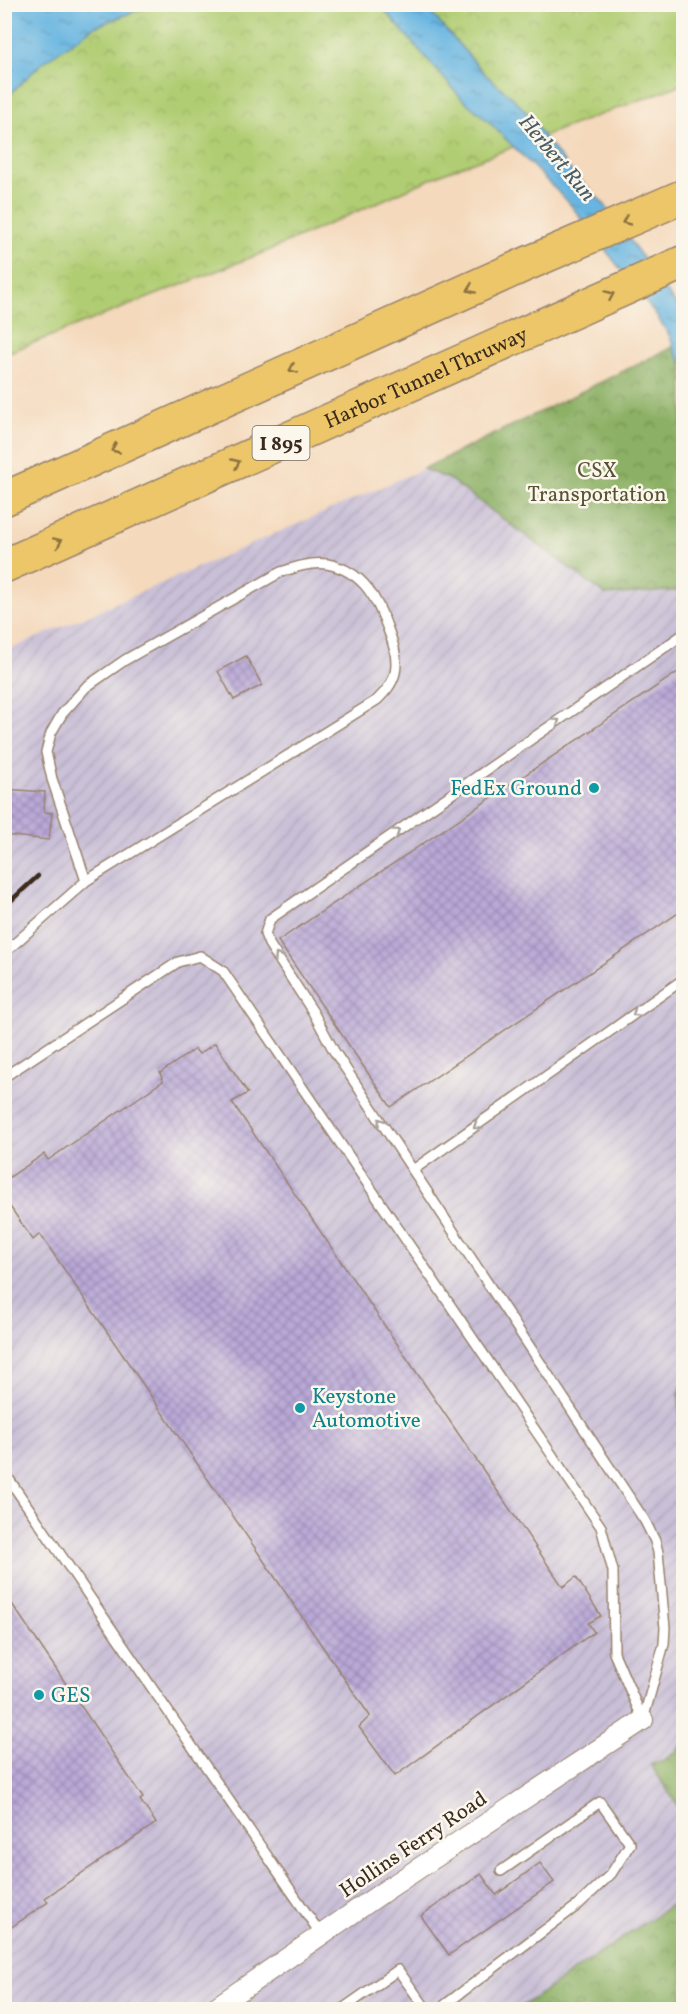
<svg xmlns="http://www.w3.org/2000/svg" width="688" height="2014" font-family="Vollkorn,serif">
  <style>
    .industrial { fill: url(#industrial-furrows) }
    .forest { fill: url(#forest-crowns); stroke: #646d42; stroke-width: 1.5 }
    .park { fill: url(#park-crowns); stroke: #767c48; stroke-width: 1.5 }
    .water { fill: url(#water-ripples); stroke: #517080; stroke-width: 1.5 }
    .building { fill: url(#building-cross-hatch) }
    .lines { fill: none; stroke-linecap: round; stroke-linejoin: round }
    .service-casing { stroke: #98826d; stroke-width: 12 }
    .minor-casing { stroke: #98826d; stroke-width: 22 }
    .motorway-casing { stroke: #98826d; stroke-width: 36 }
    .service { stroke: #fff; stroke-width: 9 }
    .minor { stroke: #fff; stroke-width: 20 }
    .motorway { stroke: #ecc669; stroke-width: 33 }
    .rail { stroke: #3b2a1e; stroke-width: 4.5 }
    .oneway { stroke: #8b7040 }
    .oneway2 { stroke: #a79f9a }
    .culture-dot { fill: #0f9aa8; stroke: #fbf7ec; stroke-width: 2 }
    .labels { text-anchor: middle; stroke-width: 5; stroke-linejoin: round; paint-order: stroke }
    .shield { fill: #fbf7ec; stroke: #75685c; stroke-width: 1.5 }
    .shield-label { font-size: 20px; font-weight: bold; fill: #3b2a1e }
    .street-label { font-size: 21px; fill: #3b2a1e; stroke: #fbf7ec }
    .park-label { font-size: 21px; fill: #585333; stroke: #fbf7ec }
    .culture-label { font-size: 21px; fill: #0d838f; stroke: #fbf7ec; text-anchor: start }
    .water-label { font-size: 22px; font-style: italic; fill: #4a5b62; stroke: #fbf7ec }
  </style>
  <defs>
    <pattern id="industrial-furrows" width="10" height="10" patternUnits="userSpaceOnUse" patternTransform="scale(1.5)"><rect width="10" height="10" fill="#c9bfd7"/><path d="M-1 1l2-2M0 10L10 0M9 11l2-2" fill="none" stroke="#aea4b8"/></pattern>
    <pattern id="forest-crowns" width="20" height="18" patternUnits="userSpaceOnUse" patternTransform="scale(1.5)"><rect width="20" height="18" fill="#8cb065"/><path d="M2 6a3 3 0 1 1 6 0M12 15a3 3 0 1 1 6 0" fill="none" stroke="#748f53"/></pattern>
    <pattern id="park-crowns" width="20" height="18" patternUnits="userSpaceOnUse" patternTransform="scale(1.5)"><rect width="20" height="18" fill="#b1cd73"/><path d="M2 6a3 3 0 1 1 6 0M12 15a3 3 0 1 1 6 0" fill="none" stroke="#99b063"/></pattern>
    <pattern id="water-ripples" width="26" height="14" patternUnits="userSpaceOnUse" patternTransform="scale(1.5)"><rect width="26" height="14" fill="#67b5e1"/><path d="M2 4q2-2 4 0t4 0M15 11q2-2 4 0t4 0" fill="none" stroke="#5693b6"/></pattern>
    <pattern id="building-cross-hatch" width="8" height="8" patternUnits="userSpaceOnUse" patternTransform="scale(1.5)"><rect width="8" height="8" fill="#baa9d8"/><path d="M0 0l8 8M0 8l8-8" fill="none" stroke="#988aaf"/></pattern>
  </defs>
  <rect width="100%" height="100%" fill="#fbf7ec"/>
  <filter id="ink" filterUnits="userSpaceOnUse"><feTurbulence type="fractalNoise" baseFrequency=".0167" numOctaves="2"/><feDisplacementMap in="SourceGraphic" scale="12" xChannelSelector="R" yChannelSelector="G"/><feConvolveMatrix kernelMatrix="1 2 1 2 8 2 1 2 1" color-interpolation-filters="sRGB"/></filter>
  <filter id="wash" filterUnits="userSpaceOnUse"><feTurbulence type="fractalNoise" baseFrequency=".008" numOctaves="4" result="noise"/><feDisplacementMap in="SourceGraphic" scale="24" xChannelSelector="R" yChannelSelector="G"/><feGaussianBlur stdDeviation="1.35" result="paint"/><feColorMatrix in="noise" values="0 0 0 0 0 0 0 0 0 0 0 0 0 0 0 0 0 1.4 0 .05"/><feComposite in="paint" operator="in"/></filter>
  <g filter="url(#wash)">
    <rect width="100%" height="100%" fill="#f4d9bc"/>
    <path class="industrial" d="M 423,469 L 449,479 L 606,595 L 683,590 L 684,1384 L 679,1394 L 684,1462 L 684,1663 L 677,1668 L 683,1681 L 684,1743 L 677,1753 L 664,1761 L 652,1765 L 683,1814 L 683,1897 L 518,2009 L 5,2009 L 4,652 Z"/>
    <g class="forest">
      <path d="M 683,342 L 683,590 L 606,595 L 449,479 L 423,469 Z"/>
      <path d="M 683,1384 L 683,1462 L 679,1394 Z"/>
      <path d="M 683,1743 L 683,1814 L 651,1765 C 666,1760 675,1755 683,1743 Z"/>
      <path d="M 683,1897 L 683,2009 L 518,2009 Z"/>
    </g>
    <path class="park" d="M 5,5 L 683,5 L 683,84 L 446,172 L 270,250 L 5,354 Z"/>
    <g class="water">
      <path d="M 5,4 L 151,4 L 151,5 L 94,27 L 41,64 L 5,99 Z"/>
      <path d="M 380,5 L 424,5 L 486,75 L 514,99 L 530,116 L 543,136 L 572,172 L 604,204 L 683,314 L 683,365 L 674,350 L 670,336 L 656,315 L 570,204 L 487,120 L 462,99 Z"/>
    </g>
    <g id="blocks">
      <g class="building">
        <path d="M 246,656 L 262,685 L 234,700 L 218,671 Z"/>
        <path d="M 684,668 L 684,909 L 391,1107 L 278,941 Z"/>
        <path d="M 4,789 L 45,792 L 44,812 L 52,813 L 49,840 L 4,835 Z"/>
        <path d="M 215,1043 L 248,1093 L 232,1102 L 563,1587 L 576,1577 L 601,1616 L 588,1623 L 594,1632 L 395,1776 L 359,1727 L 370,1716 L 40,1234 L 33,1240 L 4,1198 L 4,1181 L 44,1154 L 48,1160 L 163,1081 L 160,1073 L 195,1049 L 199,1054 Z"/>
        <path d="M 4,1592 L 143,1798 L 140,1800 L 156,1823 L 45,1898 L 48,1902 L 4,1932 Z"/>
        <path d="M 540,1863 L 554,1882 L 449,1955 L 421,1916 L 481,1874 L 496,1895 Z"/>
      </g>
    </g>
  </g>
  <g filter="url(#ink)">
    <use href="#blocks" fill-opacity="0" stroke="#98826d" stroke-width="1.5"/>
    <g class="lines">
      <defs>
        <g id="service">
          <path d="M 4,953 L 86,881 L 377,700 C 385,692 392,685 395,673 C 398,660 394,645 389,632 C 378,600 364,571 327,564 C 311,562 296,567 281,572 L 125,660 L 86,687 L 62,714 L 51,733 L 46,752 L 52,779 L 86,881"/>
          <path d="M 4,1077 L 178,962 L 200,956 L 223,971 L 601,1527 L 613,1571 L 614,1653 L 643,1720"/>
          <path d="M 413,1170 L 684,979"/>
          <path d="M 4,1472 L 322,1936"/>
          <path d="M 643,1720 L 664,1644 L 665,1628 L 658,1552 L 655,1541 L 645,1521 L 334,1051 L 313,1012 L 269,944 L 265,934 L 270,919 L 684,634"/>
          <path d="M 341,2010 L 398,1970 L 427,2010"/>
          <path d="M 438,2010 L 578,1905 L 611,1874 L 630,1844 L 600,1802 L 501,1871"/>
        </g>
        <path id="minor" d="M 212,2010 L 386,1890 L 643,1720"/>
        <g id="motorway">
          <path d="M 4,499 L 524,265 L 684,196"/>
          <path id="s1" d="M 4,566 L 684,262"/>
        </g>
      </defs>
      <use href="#service" class="service-casing"/>
      <use href="#minor" class="minor-casing"/>
      <use href="#motorway" class="motorway-casing"/>
      <use href="#service" class="service"/>
      <use href="#minor" class="minor"/>
      <use href="#motorway" class="motorway"/>
      <path class="rail" d="M 4,907 L 38,876"/>
    </g>
    <defs><path id="oneway-chevron" d="M-2-3.5L2.5 0L-2 3.5" fill="none" stroke-width="1.6" stroke-linecap="round" stroke-linejoin="round" transform="scale(1.5)"/></defs>
    <g class="oneway">
      <use href="#oneway-chevron" transform="translate(626 221) rotate(157)"/>
      <use href="#oneway-chevron" transform="translate(471 289) rotate(156)"/>
      <use href="#oneway-chevron" transform="translate(610 295) rotate(-24)"/>
      <use href="#oneway-chevron" transform="translate(293 369) rotate(156)"/>
      <use href="#oneway-chevron" transform="translate(115 449) rotate(156)"/>
      <use href="#oneway-chevron" transform="translate(236 463) rotate(-24)"/>
      <use href="#oneway-chevron" transform="translate(58 542) rotate(-24)"/>
    </g>
    <g class="oneway2">
      <use href="#oneway-chevron" transform="translate(556 722) rotate(-35)"/>
      <use href="#oneway-chevron" transform="translate(396 832) rotate(-35)"/>
      <use href="#oneway-chevron" transform="translate(278 957) rotate(-123)"/>
      <use href="#oneway-chevron" transform="translate(636 1013) rotate(145)"/>
      <use href="#oneway-chevron" transform="translate(381 1122) rotate(-124)"/>
      <use href="#oneway-chevron" transform="translate(477 1126) rotate(145)"/>
    </g>
  </g>
  <g class="culture-dot">
    <circle cx="594" cy="788" r="6"/>
    <circle cx="300" cy="1408" r="6"/>
    <circle cx="39" cy="1695" r="6"/>
  </g>
  <g class="labels">
    <rect class="shield" x="252.5" y="426" width="57" height="34" rx="4.5"/>
    <g class="shield-label">
      <text x="281" y="450">I 895</text>
    </g>
    <g class="street-label">
      <text dy="7" stroke="none"><textPath href="#s1" startOffset="462">Harbor Tunnel Thruway</textPath></text>
      <text transform="translate(413 1844) rotate(-34)" y="7">Hollins Ferry Road</text>
    </g>
    <g class="park-label">
      <text x="597" y="477">CSX<tspan x="597" dy="24">Transportation</tspan></text>
    </g>
    <g class="culture-label">
      <text x="582" y="795" text-anchor="end">FedEx Ground</text>
      <text x="312" y="1403">Keystone<tspan x="312" dy="24">Automotive</tspan></text>
      <text x="51" y="1702">GES</text>
    </g>
    <g class="water-label">
      <text transform="translate(558 157) rotate(50)" y="8">Herbert Run</text>
    </g>
  </g>
  <rect width="688" height="2014" fill="none" stroke="#fbf7ec" stroke-width="24"/>
</svg>
